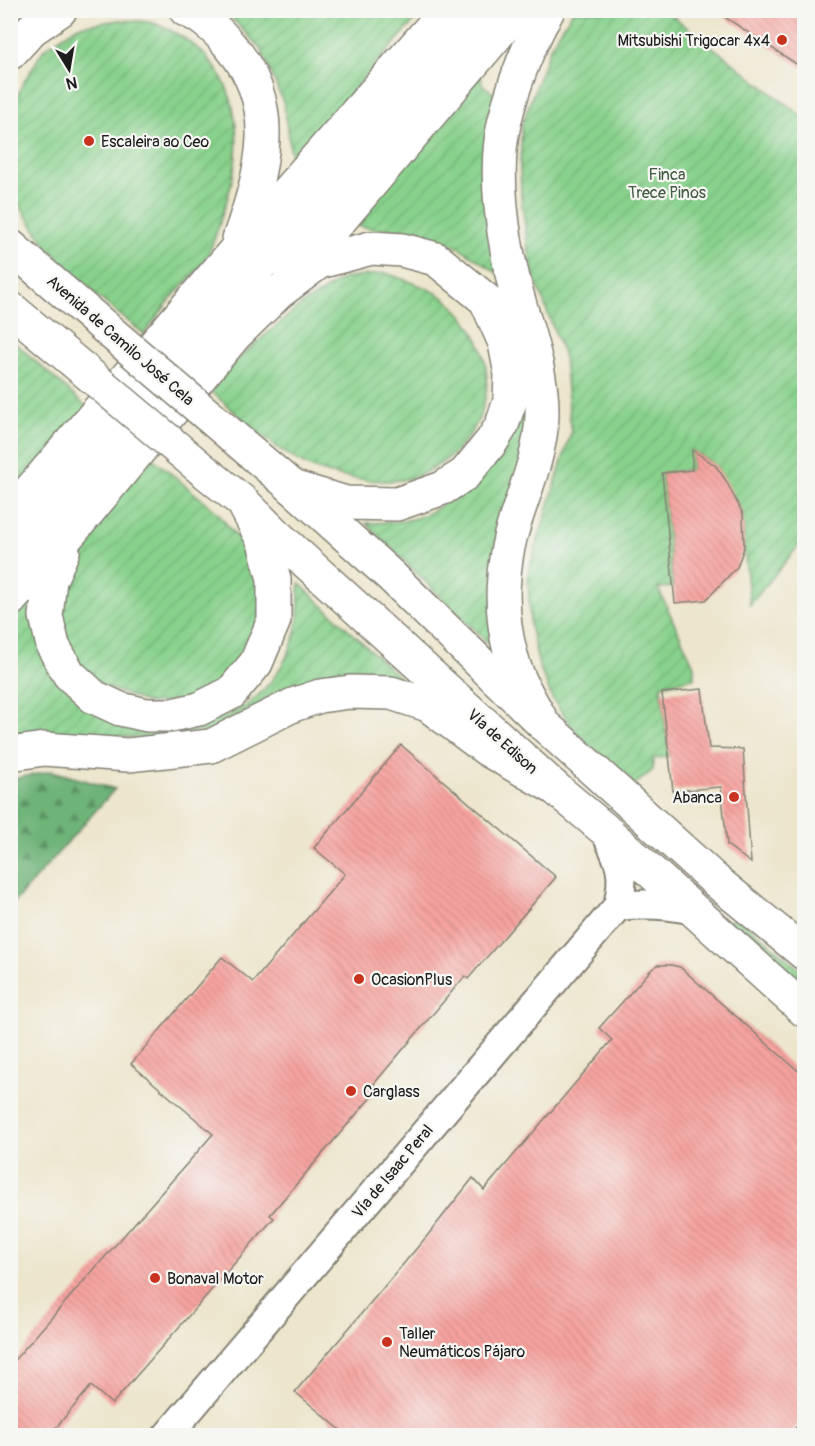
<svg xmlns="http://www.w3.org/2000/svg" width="815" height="1446" font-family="Pangolin,sans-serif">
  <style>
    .forest { fill: url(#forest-firs); stroke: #45684a; stroke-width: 1.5 }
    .garden { fill: url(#garden-furrows); stroke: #527654; stroke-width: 1.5 }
    .building { fill: url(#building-back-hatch) }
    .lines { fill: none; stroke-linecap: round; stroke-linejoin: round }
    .minor-casing { stroke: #848174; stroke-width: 32 }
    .secondary-casing { stroke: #848174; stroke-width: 36 }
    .primary-casing { stroke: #848174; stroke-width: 36 }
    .trunk-casing { stroke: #848174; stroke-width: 36 }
    .minor { stroke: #fff; stroke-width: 28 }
    .secondary { stroke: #fff; stroke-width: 33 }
    .primary { stroke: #fff; stroke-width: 33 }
    .trunk { stroke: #fff; stroke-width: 33 }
    .trunk-bridge-casing { stroke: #848174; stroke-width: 36; stroke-linecap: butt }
    .trunk-bridge { stroke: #fff; stroke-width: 33 }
    .poi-dot { fill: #c8321e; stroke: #f6f6f2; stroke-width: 2 }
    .labels { text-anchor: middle; stroke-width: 4.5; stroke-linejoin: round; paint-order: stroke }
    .poi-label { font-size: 16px; fill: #1c1c1c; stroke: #f6f6f2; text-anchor: start }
    .park-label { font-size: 16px; fill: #425b43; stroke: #f6f6f2 }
    .street-label { font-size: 16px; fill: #1c1c1c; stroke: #f6f6f2 }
  </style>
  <defs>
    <pattern id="forest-firs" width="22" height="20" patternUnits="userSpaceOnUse" patternTransform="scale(1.5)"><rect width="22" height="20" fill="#6eb378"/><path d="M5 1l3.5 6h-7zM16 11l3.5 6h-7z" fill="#5a9162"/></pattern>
    <pattern id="garden-furrows" width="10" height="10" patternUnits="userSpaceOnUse" patternTransform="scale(1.5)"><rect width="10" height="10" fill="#88d18c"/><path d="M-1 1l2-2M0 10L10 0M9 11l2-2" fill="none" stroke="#75b378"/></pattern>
    <pattern id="building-back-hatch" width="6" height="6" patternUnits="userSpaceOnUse" patternTransform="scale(1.5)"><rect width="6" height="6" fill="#f6a39f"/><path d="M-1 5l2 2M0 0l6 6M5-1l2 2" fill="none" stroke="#d28c88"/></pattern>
  </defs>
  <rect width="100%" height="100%" fill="#f6f6f2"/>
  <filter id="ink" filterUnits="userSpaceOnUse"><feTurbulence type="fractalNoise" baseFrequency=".0167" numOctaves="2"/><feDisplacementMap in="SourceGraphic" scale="12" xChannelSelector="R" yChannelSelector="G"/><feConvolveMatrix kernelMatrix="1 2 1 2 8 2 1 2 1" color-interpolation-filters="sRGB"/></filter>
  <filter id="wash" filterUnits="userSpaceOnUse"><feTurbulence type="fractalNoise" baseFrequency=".008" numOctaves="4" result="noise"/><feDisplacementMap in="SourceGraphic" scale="24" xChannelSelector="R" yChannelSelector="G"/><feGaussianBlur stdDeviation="1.35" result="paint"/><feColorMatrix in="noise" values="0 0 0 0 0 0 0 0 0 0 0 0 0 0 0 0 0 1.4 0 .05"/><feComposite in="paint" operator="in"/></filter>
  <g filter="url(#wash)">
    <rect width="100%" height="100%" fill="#ede6cd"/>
    <path class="forest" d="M 52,771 L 115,789 L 11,906 L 11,779 Z"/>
    <g class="garden">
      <path d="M 225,11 L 423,11 L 292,160 L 283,102 L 261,49 Z"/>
      <path d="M 573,11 L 666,11 L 804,118 L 804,539 L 750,605 L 744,548 L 743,514 L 716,466 L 692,450 L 692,470 L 662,473 L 673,587 L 658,588 L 694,666 L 694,678 L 661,685 L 669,756 L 653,759 L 653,770 L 634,785 L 588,745 L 571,726 L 553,700 L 539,666 L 530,626 L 528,573 L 571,432 L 564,357 L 534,276 L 528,248 L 521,196 L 520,166 L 522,124 L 551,45 Z"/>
      <path d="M 120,20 C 131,21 146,20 156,24 C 241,57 250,135 223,212 C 217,231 212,251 200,267 C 193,277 183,285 175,294 C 164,307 154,321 144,334 L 88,289 L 45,244 L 13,196 L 10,177 L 10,116 L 22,85 L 44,49 L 78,26 Z"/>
      <path d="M 481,76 L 482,84 L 496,95 L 483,170 L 500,275 L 460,248 L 419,230 L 375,229 L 348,224 Z"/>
      <path d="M 386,273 C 404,280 433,288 448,301 C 511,355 495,445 417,476 C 391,486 345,479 318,470 C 282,458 239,415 209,390 L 238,358 L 301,305 L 344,278 Z"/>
      <path d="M 11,339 L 91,411 L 11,503 Z"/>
      <path d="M 530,382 L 502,657 L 366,523 C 379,522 394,523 407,520 C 420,518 435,510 445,503 C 501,471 510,439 530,382 Z"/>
      <path d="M 150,456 L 217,512 L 253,558 L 262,584 L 262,622 L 252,650 L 204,698 L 150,704 L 102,685 L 84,670 L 70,646 L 61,617 L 63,581 L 76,550 Z"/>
      <path d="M 299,583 L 399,677 L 355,675 L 315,678 L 282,691 L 211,731 L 152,738 L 106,736 L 78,732 L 11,735 L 11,619 L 35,594 L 51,663 L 185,728 C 207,724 236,714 253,700 C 276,680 294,651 298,620 C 299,608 299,596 299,583 Z"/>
      <path d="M 736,915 L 804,973 L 804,990 L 728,923 Z"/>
    </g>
    <g id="blocks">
      <g class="building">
        <path d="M 714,10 L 804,10 L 804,69 Z"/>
        <path d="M 692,450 L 716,466 L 726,481 L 743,514 L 744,548 L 737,567 L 706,600 L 675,603 L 662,473 L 692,470 Z"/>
        <path d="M 702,689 L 709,748 L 743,749 L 751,863 L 727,845 L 721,787 L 673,791 L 662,693 Z"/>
        <path d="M 401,745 L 556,877 L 468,979 L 465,976 L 373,1085 L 378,1089 L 270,1215 L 274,1218 L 112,1404 L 91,1386 L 49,1436 L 10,1436 L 10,1365 L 213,1134 L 131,1064 L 222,957 L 253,982 L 345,874 L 314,848 Z"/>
        <path d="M 657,965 L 671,965 L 680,967 L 804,1076 L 804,1418 L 789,1436 L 348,1436 L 295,1392 L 427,1236 L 473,1178 L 484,1190 L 612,1040 L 599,1028 L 651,970 Z"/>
      </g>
    </g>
  </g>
  <g filter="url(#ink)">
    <use href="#blocks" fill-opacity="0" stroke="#848174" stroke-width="1.5"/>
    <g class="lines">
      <defs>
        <g id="minor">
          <path d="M 605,831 C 620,862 626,871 618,906 C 644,903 665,904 690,909"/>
          <path d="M 167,1436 L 618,906"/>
        </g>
        <g id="secondary">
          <path d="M 292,487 L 391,576 L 544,725 L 716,881 L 804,953"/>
          <path d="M 247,506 L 273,532 L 555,788 L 604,829 L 804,1010"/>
        </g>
        <g id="primary">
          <path d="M 412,89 L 487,10"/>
          <path d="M 290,279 L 518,10"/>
          <path d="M 544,725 C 532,703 517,680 511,655 C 499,612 501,563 515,521 C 526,487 541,452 542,415 C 543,371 526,329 515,287 C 503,240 493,171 504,124 C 513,84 528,46 548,10"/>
        </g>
        <g id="trunk">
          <path d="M 186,10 C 204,17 220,33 232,48 C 282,107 262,173 239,239"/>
          <path d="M 10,53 L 32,29 L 60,10"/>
          <path d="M 10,246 L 94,318"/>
          <path d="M 10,308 L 72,360"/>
          <path d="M 10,514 L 234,252 L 447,10"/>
          <path d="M 63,551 L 50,580 L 46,616 L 53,646 L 69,674 L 94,697 L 120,709 L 147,715 L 172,715 L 199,709 L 231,693 L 256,663 L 274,620 L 274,579 L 264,542 L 243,502 L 203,470"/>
          <path d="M 10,555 L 412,89"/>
          <path d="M 10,600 L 72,531 L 235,335 L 279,292 L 319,262 L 371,248 L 402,250 L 436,259 L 486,300 L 505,343 L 511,374 L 510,401 L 502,425 L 492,441 L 465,474 L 443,488 L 397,504 L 346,503 L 292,487 L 231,435"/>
          <path d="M 10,754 L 44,749 L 128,755 L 211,746 L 293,705 L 320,696 L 350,692 L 391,693 L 428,705 L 488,750 L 555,788"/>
        </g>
      </defs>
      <use href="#minor" class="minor-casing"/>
      <use href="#secondary" class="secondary-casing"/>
      <use href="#primary" class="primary-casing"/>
      <use href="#trunk" class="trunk-casing"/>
      <use href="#minor" class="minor"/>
      <use href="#secondary" class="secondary"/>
      <use href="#primary" class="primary"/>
      <use href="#trunk" class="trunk"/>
      <defs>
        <g id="trunk-bridge">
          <path d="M 94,318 L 231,435"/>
          <path d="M 72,360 L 203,470"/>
        </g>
      </defs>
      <use href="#trunk-bridge" class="trunk-bridge-casing"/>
      <use href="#trunk-bridge" class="trunk-bridge"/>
    </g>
  </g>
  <g class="poi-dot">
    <circle cx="782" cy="40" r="6"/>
    <circle cx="89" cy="141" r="6"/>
    <circle cx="734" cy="797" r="6"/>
    <circle cx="359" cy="979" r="6"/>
    <circle cx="351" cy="1091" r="6"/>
    <circle cx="155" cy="1278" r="6"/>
    <circle cx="387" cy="1342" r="6"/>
  </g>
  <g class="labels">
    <g class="poi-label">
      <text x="770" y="46" text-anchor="end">Mitsubishi Trigocar 4x4</text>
      <text x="101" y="147">Escaleira ao Ceo</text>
      <text x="722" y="803" text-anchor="end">Abanca</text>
      <text x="371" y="985">OcasionPlus</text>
      <text x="363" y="1097">Carglass</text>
      <text x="167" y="1284">Bonaval Motor</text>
      <text x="399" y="1339">Taller<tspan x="399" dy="18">Neumáticos Pájaro</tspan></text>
    </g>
    <g class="park-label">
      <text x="667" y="180">Finca<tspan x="667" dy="18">Trece Pinos</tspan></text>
    </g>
    <g class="street-label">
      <text transform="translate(121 340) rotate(41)" y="6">Avenida de Camilo José Cela</text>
      <text transform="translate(503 741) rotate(42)" y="6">Vía de Edison</text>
      <text transform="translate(392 1171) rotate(-50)" y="6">Vía de Isaac Peral</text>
    </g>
  </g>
  <rect width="815" height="1446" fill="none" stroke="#f6f6f2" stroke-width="36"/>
  <g transform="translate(69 69) rotate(169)" stroke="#f6f6f2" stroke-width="4.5" paint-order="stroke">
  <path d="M0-4.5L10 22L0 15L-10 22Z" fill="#1c1c1c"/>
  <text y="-9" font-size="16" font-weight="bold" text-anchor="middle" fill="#1c1c1c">N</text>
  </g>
</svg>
